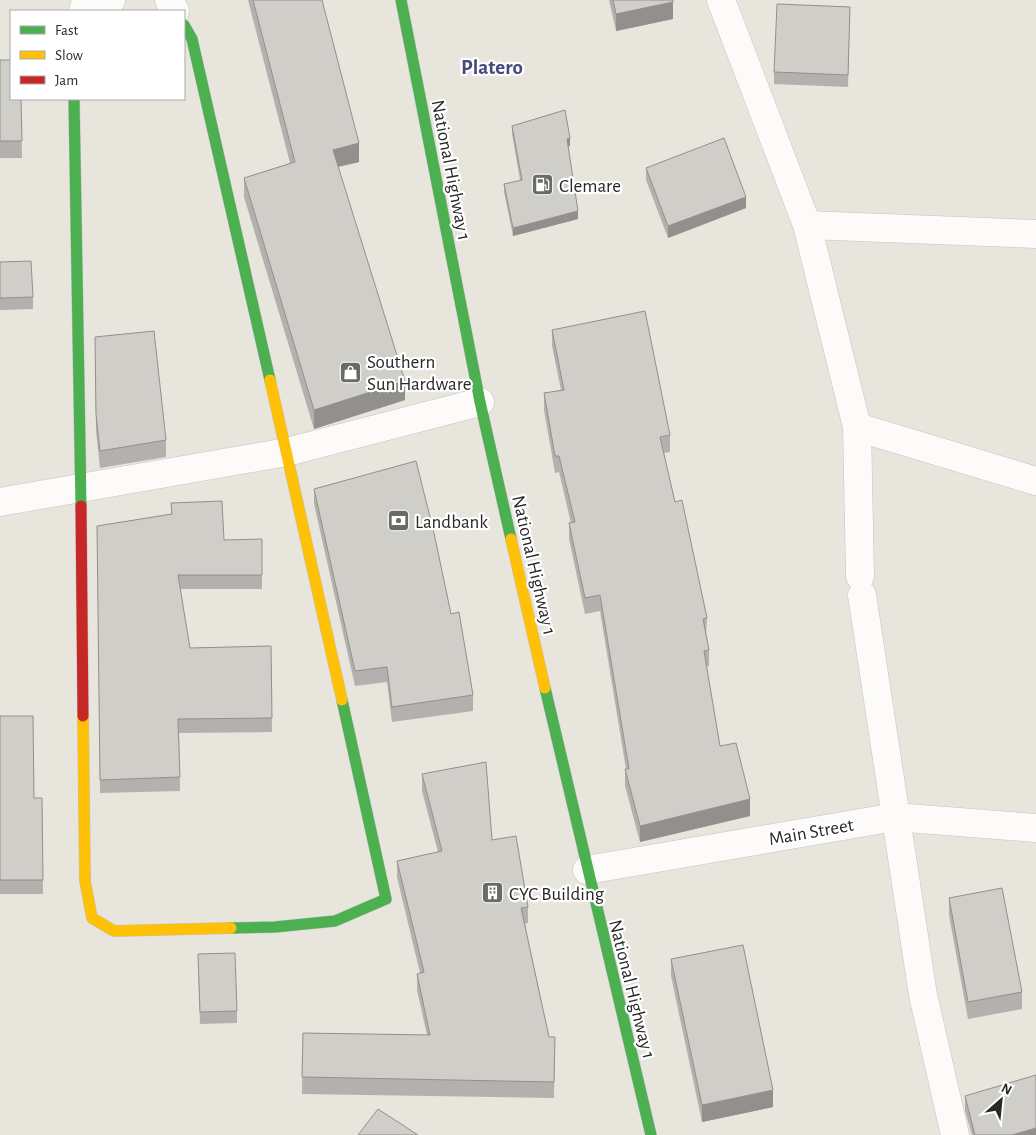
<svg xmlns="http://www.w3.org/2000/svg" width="1036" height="1135" font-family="'Alegreya Sans',sans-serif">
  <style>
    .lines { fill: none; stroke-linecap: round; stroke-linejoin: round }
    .street-casing { stroke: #c5c3c3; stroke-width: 29 }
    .fast-casing { stroke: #c5c3c3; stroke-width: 12 }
    .slow-casing { stroke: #c5c3c3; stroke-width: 12 }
    .jam-casing { stroke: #c5c3c3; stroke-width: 12 }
    .street { stroke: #fcfbfa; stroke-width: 28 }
    .fast { stroke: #4caf50; stroke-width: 11 }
    .slow { stroke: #ffc107; stroke-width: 11 }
    .jam { stroke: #c62828; stroke-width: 11 }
    .wall { fill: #b3b1ad }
    .shaded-wall { fill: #92908d }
    .building { fill: #d0cec9; stroke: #92908d }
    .labels { text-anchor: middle; stroke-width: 4.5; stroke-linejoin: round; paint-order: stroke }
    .street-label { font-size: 19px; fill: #282828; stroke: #fff }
    .poi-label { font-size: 19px; fill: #282828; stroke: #fff; text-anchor: start }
    .quarter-label { font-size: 21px; font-weight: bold; fill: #47487b; stroke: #fff }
  </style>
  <rect width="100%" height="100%" fill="#e8e5dd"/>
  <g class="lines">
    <defs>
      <g id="street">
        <path d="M 169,0 L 175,11"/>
        <path d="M 721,0 L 807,225 L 857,427 L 860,576"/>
        <path d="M 83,11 L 84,7 L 111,0"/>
        <path d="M 807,225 L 1036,234"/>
        <path d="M 857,427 L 1036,481"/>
        <path d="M 0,502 L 287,452 L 480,402"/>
        <path d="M 862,595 L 923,995 L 955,1135"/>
        <path d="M 587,870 L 895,817 L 1036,828"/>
      </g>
      <g id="fast">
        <path d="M 401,0 L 480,402 L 511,539"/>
        <path d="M 184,25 L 192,39 L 270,380"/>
        <path d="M 74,99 L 81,506"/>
        <path d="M 545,688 L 651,1135"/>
        <path d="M 231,928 L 275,927 L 335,921 L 386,899 L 342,700"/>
      </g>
      <g id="slow">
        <path d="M 270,380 L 342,700"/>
        <path d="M 511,539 L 545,688"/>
        <path d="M 83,716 L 85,881 L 92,918 L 114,931 L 231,928"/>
      </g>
      <path id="jam" d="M 81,506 L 83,716"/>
    </defs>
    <use href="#street" class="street-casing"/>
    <use href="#fast" class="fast-casing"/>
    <use href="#slow" class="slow-casing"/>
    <use href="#jam" class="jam-casing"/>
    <use href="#street" class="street"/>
    <use href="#fast" class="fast"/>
    <use href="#slow" class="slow"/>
    <use href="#jam" class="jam"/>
  </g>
  <g class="wall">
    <path d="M 248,0 L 322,0 L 359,162 L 338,167 L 405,400 L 314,429 L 244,197 L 244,178 L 290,163 Z"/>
    <path d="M 609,0 L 673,0 L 673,19 L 616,31 Z"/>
    <path d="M 850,7 L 848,87 L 774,84 L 774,72 Z"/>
    <path d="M 0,60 L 21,99 L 22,158 L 0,158 Z"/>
    <path d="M 512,126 L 570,146 L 568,146 L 578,219 L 513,236 L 504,192 L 504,184 L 520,180 L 512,134 Z"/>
    <path d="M 646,168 L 746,208 L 668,238 L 646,180 Z"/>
    <path d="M 0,262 L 33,297 L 33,309 L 0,310 Z"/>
    <path d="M 552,330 L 670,435 L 670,452 L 664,453 L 675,502 L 707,618 L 706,634 L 709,650 L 709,666 L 706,667 L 720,746 L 750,816 L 640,842 L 625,786 L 625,769 L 626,769 L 600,611 L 585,614 L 569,539 L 569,523 L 571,523 L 559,472 L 555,473 L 544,410 L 544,393 L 561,390 L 552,346 Z"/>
    <path d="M 95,337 L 166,440 L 166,457 L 100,468 L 96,431 Z"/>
    <path d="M 314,489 L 451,614 L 473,695 L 473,711 L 392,722 L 387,682 L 355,686 L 314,504 Z"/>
    <path d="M 171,503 L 224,540 L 262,539 L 262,589 L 180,589 L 190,648 L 271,646 L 272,732 L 179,733 L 180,791 L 100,793 L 97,526 L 171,514 Z"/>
    <path d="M 0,716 L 34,798 L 42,798 L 43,894 L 0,894 Z"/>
    <path d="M 422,774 L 492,840 L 528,907 L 528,923 L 525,924 L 549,1037 L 555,1037 L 554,1098 L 302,1094 L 303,1033 L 427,1035 L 417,990 L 417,974 L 420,973 L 397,877 L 397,861 L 438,852 L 422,791 Z"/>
    <path d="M 949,898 L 1022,992 L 1022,1009 L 968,1019 L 949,915 Z"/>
    <path d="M 671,959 L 773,1107 L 702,1122 L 671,976 Z"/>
    <path d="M 198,966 L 237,1011 L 237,1023 L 200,1024 Z"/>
    <path d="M 965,1096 L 1036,1135 L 972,1135 L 965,1111 Z"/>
  </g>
  <g class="shaded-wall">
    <path d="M 673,2 L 673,19 L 616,31 L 616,14 Z"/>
    <path d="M 570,138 L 570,146 L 567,147 L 567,139 Z"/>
    <path d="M 359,143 L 359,162 L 333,168 L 333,150 Z"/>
    <path d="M 746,197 L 746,208 L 668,238 L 668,226 Z"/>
    <path d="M 578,211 L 578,219 L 513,236 L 513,228 Z"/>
    <path d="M 405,381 L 405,400 L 314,429 L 314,410 Z"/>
    <path d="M 750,799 L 750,816 L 640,842 L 640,826 Z"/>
    <path d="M 773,1090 L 773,1107 L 702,1122 L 702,1105 Z"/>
    <path d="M 1036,1128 L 1036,1135 L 1012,1135 Z"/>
  </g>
  <g class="building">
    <path d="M 253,0 L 322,0 L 359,143 L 333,150 L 405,381 L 314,410 L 244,178 L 295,162 Z"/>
    <path d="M 613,0 L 673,0 L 673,2 L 616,14 Z"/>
    <path d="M 777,4 L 850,7 L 848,75 L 774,72 Z"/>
    <path d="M 0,60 L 11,60 L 11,99 L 21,99 L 22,141 L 0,141 Z"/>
    <path d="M 565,110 L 570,138 L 567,139 L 578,211 L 513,228 L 504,184 L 522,180 L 512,126 Z"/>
    <path d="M 724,138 L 746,197 L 668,226 L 646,168 Z"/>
    <path d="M 31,261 L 33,297 L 0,298 L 0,262 Z"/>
    <path d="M 645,311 L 670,435 L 660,437 L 675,502 L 682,500 L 707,618 L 703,619 L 709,650 L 704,651 L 720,746 L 736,743 L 750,799 L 640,826 L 625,769 L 629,769 L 600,595 L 585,598 L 569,523 L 575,522 L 559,456 L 555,456 L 544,393 L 564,390 L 552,330 Z"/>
    <path d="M 154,331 L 166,440 L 100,451 L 96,414 L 95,337 Z"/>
    <path d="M 416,461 L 434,533 L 451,614 L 459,612 L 473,695 L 392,707 L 387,667 L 355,671 L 314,489 Z"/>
    <path d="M 222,501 L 224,540 L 262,539 L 262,575 L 178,575 L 190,648 L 271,646 L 272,718 L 178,719 L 180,777 L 100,780 L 97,526 L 172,514 L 171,503 Z"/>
    <path d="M 0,716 L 33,716 L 34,798 L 42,798 L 43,880 L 0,880 Z"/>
    <path d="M 486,762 L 492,840 L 516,836 L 528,907 L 521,908 L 549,1037 L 555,1037 L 554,1082 L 302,1077 L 303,1033 L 430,1035 L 417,974 L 424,972 L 397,861 L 442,851 L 422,774 Z"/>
    <path d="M 1002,888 L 1022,992 L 968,1002 L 949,898 Z"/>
    <path d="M 743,945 L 773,1090 L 702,1105 L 671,959 Z"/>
    <path d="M 235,953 L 237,1011 L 200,1012 L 198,954 Z"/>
    <path d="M 1036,1075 L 1036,1128 L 1012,1135 L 975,1135 L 965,1096 Z"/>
    <path d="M 378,1109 L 418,1135 L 358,1135 Z"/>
  </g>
  <defs>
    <symbol id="fuel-square" viewBox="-11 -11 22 22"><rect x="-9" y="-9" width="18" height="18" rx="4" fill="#6b6a67" stroke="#fff"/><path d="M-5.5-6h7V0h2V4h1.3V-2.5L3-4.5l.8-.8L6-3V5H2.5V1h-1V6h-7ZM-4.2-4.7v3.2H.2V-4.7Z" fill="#fff"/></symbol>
    <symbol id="shop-square" viewBox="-11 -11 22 22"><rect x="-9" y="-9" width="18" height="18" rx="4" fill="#6b6a67" stroke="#fff"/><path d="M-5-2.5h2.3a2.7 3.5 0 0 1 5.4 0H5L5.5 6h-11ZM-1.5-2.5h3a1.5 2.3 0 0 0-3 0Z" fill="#fff"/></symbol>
    <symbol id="bank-square" viewBox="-11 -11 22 22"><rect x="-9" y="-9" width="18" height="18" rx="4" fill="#6b6a67" stroke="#fff"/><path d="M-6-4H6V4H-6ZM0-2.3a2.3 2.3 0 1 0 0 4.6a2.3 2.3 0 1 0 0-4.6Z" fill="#fff"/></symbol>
    <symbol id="building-square" viewBox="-11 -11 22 22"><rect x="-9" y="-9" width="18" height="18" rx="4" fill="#6b6a67" stroke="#fff"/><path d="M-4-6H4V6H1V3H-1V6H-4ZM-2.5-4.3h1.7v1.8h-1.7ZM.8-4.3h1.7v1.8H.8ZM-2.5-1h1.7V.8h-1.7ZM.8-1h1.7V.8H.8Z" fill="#fff"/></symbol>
  </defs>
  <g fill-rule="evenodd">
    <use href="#fuel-square" x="530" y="172" width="25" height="25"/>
    <use href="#shop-square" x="338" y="360" width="25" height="25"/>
    <use href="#bank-square" x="386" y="508" width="25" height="25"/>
    <use href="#building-square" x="480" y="880" width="25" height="25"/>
  </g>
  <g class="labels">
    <g class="street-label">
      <text transform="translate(452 170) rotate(79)" y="7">National Highway 1</text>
      <text transform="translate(535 565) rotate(77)" y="7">National Highway 1</text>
      <text transform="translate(811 831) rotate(-10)" y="7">Main Street</text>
      <text transform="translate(633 989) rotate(76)" y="7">National Highway 1</text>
    </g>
    <g class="poi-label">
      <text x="559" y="192">Clemare</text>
      <text x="367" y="368">Southern<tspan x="367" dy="22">Sun Hardware</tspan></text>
      <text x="415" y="528">Landbank</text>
      <text x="509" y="900">CYC Building</text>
    </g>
    <g class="quarter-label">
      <text x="492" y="74">Platero</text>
    </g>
  </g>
  <rect x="10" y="10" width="175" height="90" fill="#ffffff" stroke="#a9a9a9"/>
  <rect x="20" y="26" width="25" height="8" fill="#4caf50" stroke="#a9a9a9"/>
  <text x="55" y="35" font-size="15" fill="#282828">Fast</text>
  <rect x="20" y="51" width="25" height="8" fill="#ffc107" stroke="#a9a9a9"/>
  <text x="55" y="60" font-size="15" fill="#282828">Slow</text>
  <rect x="20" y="76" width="25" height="8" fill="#c62828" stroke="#a9a9a9"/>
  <text x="55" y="85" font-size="15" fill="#282828">Jam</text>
  <g transform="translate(1001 1100) rotate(27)" stroke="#ffffff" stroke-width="4" paint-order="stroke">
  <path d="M0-4L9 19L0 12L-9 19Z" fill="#282828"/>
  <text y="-8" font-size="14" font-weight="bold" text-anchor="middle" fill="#282828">N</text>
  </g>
</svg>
